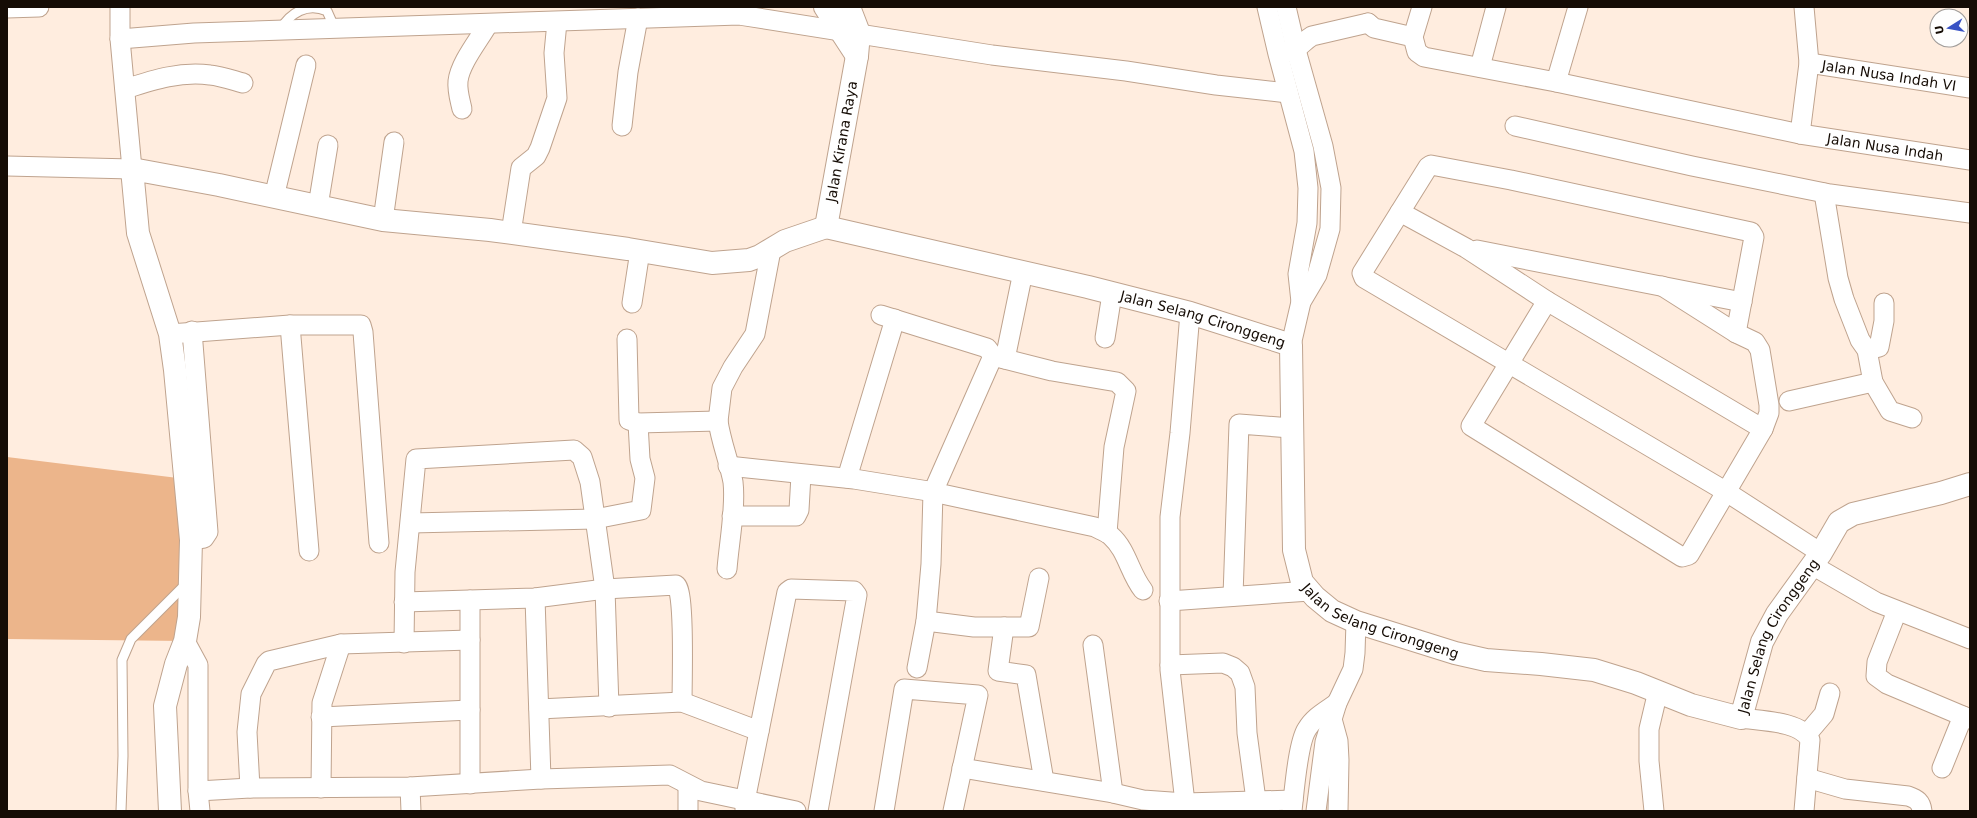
<svg xmlns="http://www.w3.org/2000/svg" width="1977" height="818" font-family="'DejaVu Sans',sans-serif">
  <style>
    .green { fill: #ecb58b }
    .lines { fill: none; stroke-linecap: round; stroke-linejoin: round }
    .service-casing { stroke: #bfa38e; stroke-width: 11 }
    .minor-casing { stroke: #bfa38e; stroke-width: 21 }
    .tertiary-casing { stroke: #bfa38e; stroke-width: 24 }
    .service { stroke: #fff; stroke-width: 9 }
    .minor { stroke: #fff; stroke-width: 19 }
    .tertiary { stroke: #fff; stroke-width: 22 }
    .labels { text-anchor: middle; stroke-width: 3.5; stroke-linejoin: round; paint-order: stroke }
    .street-label { font-size: 14px; fill: #150c05; stroke: #fefefe }
  </style>
  <rect width="100%" height="100%" fill="#ffeddf"/>
  <path class="green" d="M 7,457 L 186,479 L 185,641 L 7,639 Z"/>
  <g class="lines">
    <defs>
      <g id="service">
        <path d="M 280,30 C 290,13 307,2 327,11 L 335,29"/>
        <path d="M 121,811 L 123,756 L 122,660 L 131,639 L 187,583"/>
      </g>
      <g id="minor">
        <path d="M 1267,7 L 1278,54 L 1304,151 L 1308,188 L 1307,223 L 1298,274 L 1301,302"/>
        <path d="M 1286,7 L 1296,50 L 1323,146 L 1331,188 L 1330,229 L 1317,275 L 1301,302 L 1291,345"/>
        <path d="M 7,8 L 39,7"/>
        <path id="s1" d="M 1368,23 L 1374,28 L 1413,37 L 1417,52 L 1424,57 L 1556,82 L 1800,134 L 1970,160"/>
        <path d="M 1413,37 L 1422,7"/>
        <path d="M 120,39 L 194,33 L 739,15 L 992,55 L 1126,71 L 1216,85 L 1288,93"/>
        <path d="M 1287,52 C 1300,49 1302,42 1312,36 L 1368,23"/>
        <path id="s2" d="M 1809,63 L 1970,88"/>
        <path d="M 1480,67 L 1496,7"/>
        <path d="M 1556,82 L 1578,7"/>
        <path d="M 125,89 C 153,80 180,71 210,75 C 221,76 232,80 243,83"/>
        <path d="M 462,109 C 460,100 457,91 458,81 C 460,63 479,40 488,24"/>
        <path d="M 622,126 L 628,72 L 638,18"/>
        <path d="M 1515,126 L 1692,166 L 1830,194 L 1970,213"/>
        <path d="M 1800,134 L 1809,63 L 1804,7"/>
        <path d="M 7,166 L 132,169 L 120,39 L 120,7"/>
        <path d="M 1824,193 L 1838,278 L 1844,299 L 1860,340 L 1867,350 L 1873,382 L 1890,411 L 1912,418"/>
        <path d="M 274,197 L 306,65"/>
        <path d="M 318,206 L 328,145"/>
        <path d="M 1400,212 L 1466,248 L 1547,301 L 1763,429"/>
        <path d="M 383,220 L 394,142"/>
        <path d="M 511,233 L 521,168 L 536,156 L 540,148 L 557,98 L 554,53 L 557,22"/>
        <path d="M 1477,250 L 1742,302"/>
        <path d="M 1547,301 L 1471,426 L 1682,557 L 1689,555 L 1763,429 L 1769,413 L 1769,405 L 1760,350 L 1755,342 L 1736,333 L 1662,286"/>
        <path d="M 632,303 L 640,251"/>
        <path d="M 881,315 L 987,348 L 993,356 L 1052,371 L 1117,382 L 1126,391 L 1114,447 L 1107,533"/>
        <path d="M 290,325 L 309,551"/>
        <path d="M 1736,333 L 1754,237 L 1751,232 L 1511,180 L 1431,165 L 1428,167 L 1362,273 L 1364,278 L 1725,491 L 1821,553"/>
        <path d="M 170,334 L 290,325 L 361,325 L 363,332 L 379,543"/>
        <path d="M 1105,338 L 1112,294"/>
        <path d="M 627,339 L 629,420 L 638,423 L 718,421 C 721,442 729,461 733,482 C 736,507 729,543 727,569"/>
        <path d="M 1867,350 L 1879,347 L 1884,321 L 1884,303"/>
        <path d="M 1005,359 L 1023,272"/>
        <path d="M 1789,401 L 1873,382"/>
        <path d="M 718,421 L 722,388 L 733,367 L 755,334 L 771,250"/>
        <path d="M 728,466 L 854,479 L 928,491 L 1095,527 C 1100,530 1107,532 1111,536 C 1127,550 1130,574 1143,590"/>
        <path d="M 847,478 L 895,319"/>
        <path d="M 732,516 L 796,516 L 799,510 L 801,475"/>
        <path d="M 411,523 L 595,519 L 641,510 L 645,478 L 640,459 L 638,423"/>
        <path d="M 191,540 L 204,538 L 208,532 L 192,331"/>
        <path d="M 1812,565 L 1876,602 L 1970,639"/>
        <path d="M 1233,596 L 1239,424 L 1291,428"/>
        <path d="M 535,598 L 541,779"/>
        <path d="M 470,600 L 470,784"/>
        <path d="M 1169,601 L 1310,591"/>
        <path d="M 404,602 L 535,598 L 605,589 L 676,585 C 685,590 682,686 682,702"/>
        <path d="M 1897,611 L 1877,662 L 1876,676 L 1887,684 L 1970,719"/>
        <path d="M 926,621 L 974,627 L 1029,627 L 1039,578"/>
        <path d="M 1004,627 L 998,671 L 1026,675 L 1044,781"/>
        <path d="M 185,641 L 198,665 L 198,791 L 200,811"/>
        <path d="M 404,643 L 405,572 L 416,459 L 574,450 L 582,457 L 590,482 L 605,589 L 609,707"/>
        <path d="M 1093,645 L 1113,793"/>
        <path d="M 1170,665 L 1223,663 L 1233,667 L 1240,673 L 1245,687 L 1247,733 L 1256,800"/>
        <path d="M 917,668 L 926,621 L 931,564 L 933,492 L 993,356"/>
        <path d="M 539,709 L 682,702 L 759,731"/>
        <path d="M 321,717 L 470,710"/>
        <path d="M 1741,718 C 1761,721 1801,721 1810,740 L 1804,811"/>
        <path d="M 1332,719 L 1338,741 L 1339,760 L 1338,811"/>
        <path d="M 1807,734 L 1824,714 L 1830,693"/>
        <path d="M 962,768 L 1113,793 L 1143,800 L 1185,803 L 1293,800"/>
        <path d="M 1942,768 L 1963,716"/>
        <path d="M 1807,778 L 1845,789 L 1908,796 C 1917,799 1921,802 1922,811"/>
        <path d="M 688,786 L 688,811"/>
        <path d="M 410,787 L 411,811"/>
        <path d="M 250,788 L 247,732 L 251,694 L 266,664 L 269,661 L 341,644 L 470,640"/>
        <path d="M 321,788 L 322,703 L 341,644"/>
        <path d="M 198,791 L 250,788 L 410,787 L 541,779 L 670,775 L 701,791 L 796,811"/>
        <path d="M 1185,803 L 1170,670 L 1170,517 L 1180,433 L 1190,313"/>
        <path d="M 745,811 L 745,801 L 787,592 L 791,589 L 854,591 L 857,595 L 818,811"/>
        <path d="M 884,811 L 904,689 L 978,695 L 953,811"/>
        <path d="M 1292,811 C 1294,793 1298,742 1307,729 C 1314,717 1326,711 1337,703"/>
        <path d="M 1316,811 L 1325,742 L 1337,703 L 1353,669 L 1355,653 L 1356,622"/>
        <path d="M 1654,811 L 1649,761 L 1649,729 L 1658,691"/>
      </g>
      <g id="tertiary">
        <path d="M 825,7 L 857,56"/>
        <path id="s3" d="M 826,227 L 1088,287 L 1190,313 L 1291,345 L 1294,550 L 1302,582 L 1315,597 L 1332,611 L 1356,622 L 1455,653 L 1486,660 L 1541,664 L 1594,670 L 1636,683 L 1691,705 L 1741,718 L 1762,642 L 1777,614 L 1821,553 L 1839,522 L 1853,514 L 1941,493 L 1970,484"/>
        <path id="s4" d="M 826,227 L 857,56 L 859,33 L 849,7"/>
        <path d="M 170,811 L 165,706 L 176,664 L 185,641 L 189,617 L 191,540 L 175,370 L 170,334 L 138,233 L 132,169 L 219,185 L 383,220 L 490,230 L 628,249 L 712,263 L 749,260 L 760,256 L 785,241 L 826,227"/>
      </g>
    </defs>
    <use href="#service" class="service-casing"/>
    <use href="#minor" class="minor-casing"/>
    <use href="#tertiary" class="tertiary-casing"/>
    <use href="#service" class="service"/>
    <use href="#minor" class="minor"/>
    <use href="#tertiary" class="tertiary"/>
  </g>
  <g class="labels">
    <g class="street-label">
      <text dy="5" stroke="none"><textPath href="#s2" startOffset="81">Jalan Nusa Indah VI</textPath></text>
      <text dy="5" stroke="none"><textPath href="#s4" startOffset="87">Jalan Kirana Raya</textPath></text>
      <text dy="5" stroke="none"><textPath href="#s1" startOffset="542">Jalan Nusa Indah</textPath></text>
      <text dy="5" stroke="none"><textPath href="#s3" startOffset="388">Jalan Selang Cironggeng</textPath></text>
      <text dy="5" stroke="none"><textPath href="#s3" startOffset="808">Jalan Selang Cironggeng</textPath></text>
      <text dy="5" stroke="none"><textPath href="#s3" startOffset="1276">Jalan Selang Cironggeng</textPath></text>
    </g>
  </g>
  <rect width="1977" height="818" fill="none" stroke="#150c05" stroke-width="16"/>
  <g transform="translate(1949 28) rotate(259)"><circle r="19" fill="#fefefe" stroke="#a19d9a"/>
  <path d="M0-3L7 15L0 10L-7 15Z" fill="#3852c4"/>
  <text y="-6" font-size="11" font-weight="bold" text-anchor="middle" fill="#150c05">U</text>
  </g>
</svg>
